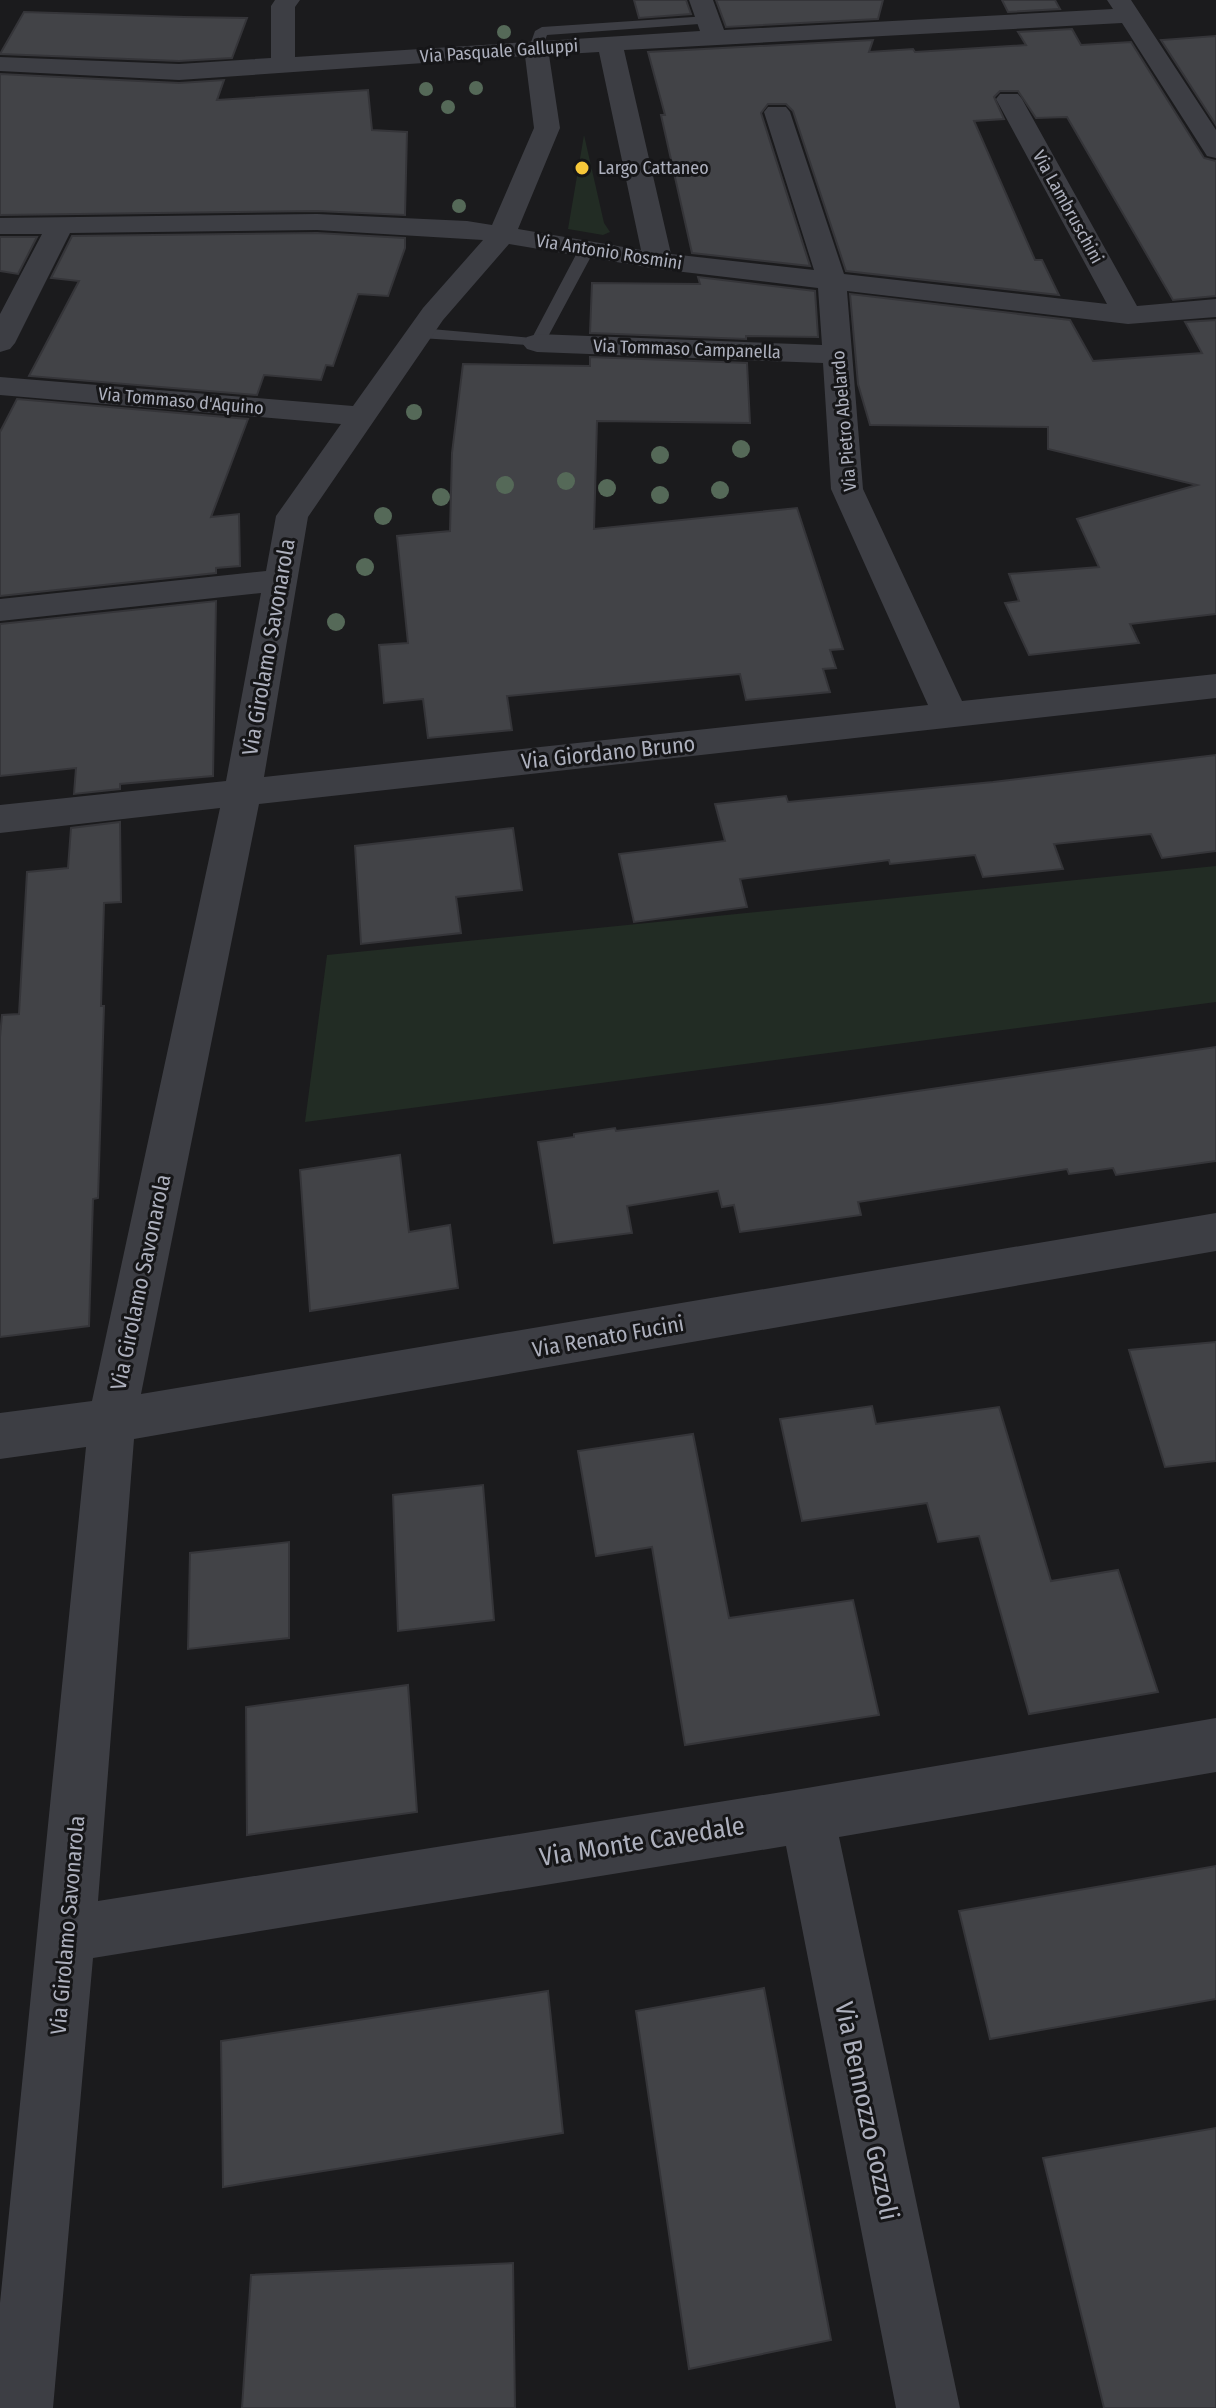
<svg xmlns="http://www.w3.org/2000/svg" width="1216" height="2408" font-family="'Fira Sans Condensed',sans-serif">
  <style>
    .green { fill: #222c24 }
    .building { fill: #424347; stroke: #353539; stroke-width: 2 }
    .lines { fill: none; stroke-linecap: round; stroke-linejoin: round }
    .lane { fill: #3d3e44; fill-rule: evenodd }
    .street { fill: #3d3e44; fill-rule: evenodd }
    .tree { fill: #556958 }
    .poi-dot { fill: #f7c839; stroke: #161618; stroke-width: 3 }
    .labels { text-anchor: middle; stroke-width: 6; stroke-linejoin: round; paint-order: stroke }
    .far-street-label { font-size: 18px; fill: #adb0bd; stroke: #161618 }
    .far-poi-label { font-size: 18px; fill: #adb0bd; stroke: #161618; text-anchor: start }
    .street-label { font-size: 22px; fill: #adb0bd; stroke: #161618 }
    .near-street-label { font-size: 26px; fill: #adb0bd; stroke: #161618 }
  </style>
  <rect width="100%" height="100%" fill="#1b1b1d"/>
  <g class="green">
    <path d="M 584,135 L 604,223 L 610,232 L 603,235 L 568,229 Z"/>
    <path d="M 1216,866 L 1216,1002 L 305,1122 L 327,955 Z"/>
  </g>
  <g class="building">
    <path d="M 634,0 L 686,0 L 691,14 L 639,18 Z"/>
    <path d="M 716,0 L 883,0 L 878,19 L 726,27 Z"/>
    <path d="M 1002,0 L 1055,0 L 1060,9 L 1008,12 Z"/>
    <path d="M 24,12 L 185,17 L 247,18 L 232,58 L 179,61 L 0,54 Z"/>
    <path d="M 1072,29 L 1081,45 L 1131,42 L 1204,158 L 1216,161 L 1216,296 L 1173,300 L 1067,117 L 1036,118 L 1018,91 L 1000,91 L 994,97 L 1004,119 L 974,121 L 1035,260 L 1042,260 L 1059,295 L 846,271 L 793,111 L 786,104 L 768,104 L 761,113 L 810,266 L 692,253 L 661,115 L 665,115 L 648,52 L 873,40 L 869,52 L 913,49 L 915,52 L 1026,45 L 1018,32 Z"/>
    <path d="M 1216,36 L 1216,125 L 1161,40 Z"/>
    <path d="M 0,74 L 179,83 L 224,80 L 217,100 L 368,90 L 372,130 L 407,132 L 405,215 L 317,211 L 0,215 Z"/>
    <path d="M 317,233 L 405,238 L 405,248 L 388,296 L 358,294 L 333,366 L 326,365 L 321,380 L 264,375 L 257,395 L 29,376 L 79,281 L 51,278 L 72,236 Z"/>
    <path d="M 0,237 L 37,237 L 18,274 L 0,271 Z"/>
    <path d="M 698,277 L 815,291 L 818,337 L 746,336 L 746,339 L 590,333 L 592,283 L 700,284 Z"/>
    <path d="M 850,294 L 1070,320 L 1093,361 L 1202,353 L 1185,322 L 1216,320 L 1216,614 L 1130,624 L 1139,643 L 1029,655 L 1005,603 L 1019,601 L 1009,574 L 1099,567 L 1077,519 L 1197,485 L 1048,449 L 1048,427 L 870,425 L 858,384 Z"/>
    <path d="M 590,357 L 747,363 L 750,423 L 597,421 L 594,529 L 797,508 L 843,649 L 830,650 L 836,668 L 823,669 L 830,692 L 746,700 L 740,674 L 507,696 L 512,730 L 428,738 L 423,699 L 384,703 L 379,645 L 408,643 L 397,536 L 450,531 L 452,453 L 463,364 L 590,366 Z"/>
    <path d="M 17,399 L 248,419 L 211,517 L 239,514 L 240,566 L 216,568 L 216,573 L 0,596 L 0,432 Z"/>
    <path d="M 216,601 L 213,776 L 120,784 L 120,789 L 74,794 L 76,768 L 0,776 L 0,624 Z"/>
    <path d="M 1216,755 L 1216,851 L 1162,858 L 1151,834 L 1054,844 L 1063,869 L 983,877 L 975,855 L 890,864 L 889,860 L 740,879 L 747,907 L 634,922 L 619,854 L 725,841 L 715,804 L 786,796 L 788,802 L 993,782 Z"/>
    <path d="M 120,822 L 121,902 L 104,903 L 101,1006 L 104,1006 L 98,1198 L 93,1199 L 89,1326 L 0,1337 L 0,1037 L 2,1015 L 19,1014 L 27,872 L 68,868 L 71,828 Z"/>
    <path d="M 513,828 L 522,890 L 456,897 L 461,933 L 361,944 L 355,846 Z"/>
    <path d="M 1216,1047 L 1216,1161 L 1116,1175 L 1113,1168 L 1069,1174 L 1067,1169 L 858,1202 L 861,1215 L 740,1232 L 734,1205 L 722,1207 L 718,1191 L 627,1206 L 632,1233 L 554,1243 L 538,1142 L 574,1137 L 574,1134 L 615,1128 L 616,1131 L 829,1104 Z"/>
    <path d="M 400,1155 L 409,1232 L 450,1225 L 458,1288 L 310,1311 L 300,1170 Z"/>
    <path d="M 1216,1342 L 1216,1461 L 1165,1467 L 1129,1350 Z"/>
    <path d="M 872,1406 L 876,1424 L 999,1407 L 1051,1581 L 1118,1570 L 1158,1692 L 1029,1714 L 979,1536 L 938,1542 L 927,1503 L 802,1521 L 780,1419 Z"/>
    <path d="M 693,1434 L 729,1618 L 853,1600 L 879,1715 L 685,1745 L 652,1547 L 596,1556 L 578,1451 Z"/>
    <path d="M 483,1485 L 494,1620 L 398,1631 L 393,1495 Z"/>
    <path d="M 289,1542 L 289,1638 L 188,1649 L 190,1553 Z"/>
    <path d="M 408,1685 L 417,1812 L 247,1835 L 246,1707 Z"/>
    <path d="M 1216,1866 L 1216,1999 L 990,2039 L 959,1911 Z"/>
    <path d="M 764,1988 L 831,2340 L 689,2369 L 636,2011 Z"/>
    <path d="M 548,1991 L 563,2133 L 223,2187 L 221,2041 Z"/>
    <path d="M 1216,2128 L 1216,2408 L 1104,2408 L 1043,2158 Z"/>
    <path d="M 513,2263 L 515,2408 L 242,2408 L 251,2275 Z"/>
  </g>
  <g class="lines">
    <g class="lane">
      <path d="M 708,16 L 715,20 L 713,23 L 547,35 L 541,51 L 529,48 L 535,31 L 542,27 Z"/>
      <path d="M 587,244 L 595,249 L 543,346 L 420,338 L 412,333 L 420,328 L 532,338 L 579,249 Z"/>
    </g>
    <path class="street" d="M 275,0 L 300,0 L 295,7 L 295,57 L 700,31 L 689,0 L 713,0 L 724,30 L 1113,9 L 1107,0 L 1131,0 L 1216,130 L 1216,158 L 1207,156 L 1122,23 L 624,50 L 671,254 L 814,270 L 764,112 L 768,107 L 786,107 L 790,112 L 844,274 L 1107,304 L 996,99 L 1000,94 L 1018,94 L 1022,99 L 1137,306 L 1216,299 L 1216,317 L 1128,324 L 847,291 L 863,489 L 962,701 L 1216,674 L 1216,698 L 259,804 L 141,1394 L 1216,1213 L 1216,1251 L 134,1439 L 98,1901 L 807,1788 L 1216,1718 L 1216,1772 L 839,1837 L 960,2408 L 896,2408 L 786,1846 L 93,1958 L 53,2408 L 0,2408 L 0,2303 L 86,1447 L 0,1459 L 0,1413 L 92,1401 L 220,808 L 0,833 L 0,805 L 226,781 L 261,593 L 0,621 L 0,599 L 266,571 L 276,516 L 341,424 L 0,395 L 0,377 L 353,406 L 423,308 L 483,240 L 317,230 L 70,233 L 15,343 L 10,349 L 0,352 L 0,314 L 42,234 L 0,234 L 0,218 L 317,214 L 467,221 L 492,225 L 534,128 L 525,56 L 179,80 L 0,71 L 0,57 L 179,64 L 271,58 L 271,6 ZM 599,52 L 641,250 L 518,229 L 560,128 L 549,55 ZM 509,244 L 658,269 L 818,288 L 822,345 L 537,334 L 527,337 L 522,343 L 527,349 L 537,352 L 823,363 L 831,489 L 928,705 L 264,777 L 308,517 L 443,320 Z"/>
  </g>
  <g class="tree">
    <circle cx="504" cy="32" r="7"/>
    <circle cx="476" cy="88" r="7"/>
    <circle cx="426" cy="89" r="7"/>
    <circle cx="448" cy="107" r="7"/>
    <circle cx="459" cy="206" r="7"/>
    <circle cx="414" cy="412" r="8"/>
    <circle cx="741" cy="449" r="9"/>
    <circle cx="660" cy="455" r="9"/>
    <circle cx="566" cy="481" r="9"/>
    <circle cx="505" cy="485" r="9"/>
    <circle cx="607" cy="488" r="9"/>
    <circle cx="720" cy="490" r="9"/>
    <circle cx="660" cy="495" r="9"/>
    <circle cx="441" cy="497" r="9"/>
    <circle cx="383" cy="516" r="9"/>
    <circle cx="365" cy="567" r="9"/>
    <circle cx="336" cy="622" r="9"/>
  </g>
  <circle class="poi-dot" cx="582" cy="168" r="8"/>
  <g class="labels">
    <g class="far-street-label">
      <text transform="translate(499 51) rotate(-4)" y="6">Via Pasquale Galluppi</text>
      <text transform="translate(1068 207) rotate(61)" y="6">Via Lambruschini</text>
      <text transform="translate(609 252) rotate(9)" y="6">Via Antonio Rosmini</text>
      <text transform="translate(687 349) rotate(2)" y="6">Via Tommaso Campanella</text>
      <text transform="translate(181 401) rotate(5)" y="6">Via Tommaso d'Aquino</text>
      <text transform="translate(844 421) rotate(-95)" y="6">Via Pietro Abelardo</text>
    </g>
    <g class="far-poi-label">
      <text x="598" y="174">Largo Cattaneo</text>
    </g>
    <g class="street-label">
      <text transform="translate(268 647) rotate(-80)" y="8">Via Girolamo Savonarola</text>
      <text transform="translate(608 752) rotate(-6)" y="8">Via Giordano Bruno</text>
      <text transform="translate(140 1282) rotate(-78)" y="8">Via Girolamo Savonarola</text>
      <text transform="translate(608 1336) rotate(-10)" y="8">Via Renato Fucini</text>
      <text transform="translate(67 1925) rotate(-85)" y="8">Via Girolamo Savonarola</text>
    </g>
    <g class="near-street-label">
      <text transform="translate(642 1841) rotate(-9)" y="9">Via Monte Cavedale</text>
      <text transform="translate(867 2111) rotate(78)" y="9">Via Bennozzo Gozzoli</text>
    </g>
  </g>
</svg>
